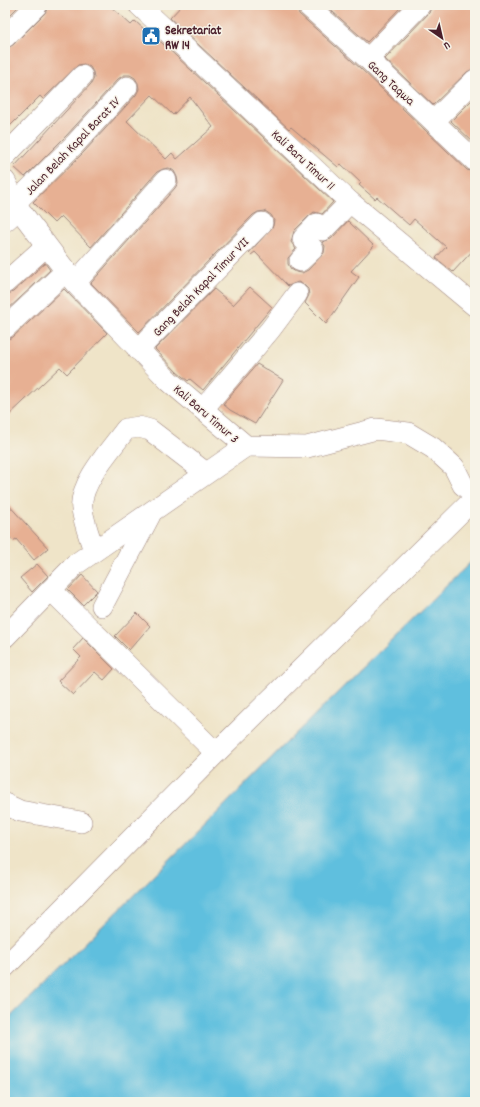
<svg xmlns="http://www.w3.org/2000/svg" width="480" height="1107" font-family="Dekko,sans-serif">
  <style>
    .water { fill: #5fbfde; stroke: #546f84 }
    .building { fill: #e7b093; fill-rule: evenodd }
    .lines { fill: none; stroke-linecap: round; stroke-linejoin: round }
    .minor-casing { stroke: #9c827a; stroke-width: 22 }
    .minor { stroke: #fff; stroke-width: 21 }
    .labels { text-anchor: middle; stroke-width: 3; stroke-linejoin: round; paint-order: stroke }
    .poi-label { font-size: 13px; font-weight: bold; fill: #4a1f2b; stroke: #f7f3e8; text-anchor: start }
    .street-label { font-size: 13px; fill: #4a1f2b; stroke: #f7f3e8 }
  </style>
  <rect width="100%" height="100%" fill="#f7f3e8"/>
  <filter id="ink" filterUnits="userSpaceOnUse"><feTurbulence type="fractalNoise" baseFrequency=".025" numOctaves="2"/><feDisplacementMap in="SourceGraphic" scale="8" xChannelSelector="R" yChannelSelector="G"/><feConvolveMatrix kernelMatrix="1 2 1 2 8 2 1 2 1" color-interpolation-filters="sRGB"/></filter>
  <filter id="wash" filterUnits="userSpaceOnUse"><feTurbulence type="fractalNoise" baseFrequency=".012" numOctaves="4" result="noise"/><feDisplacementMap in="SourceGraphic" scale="16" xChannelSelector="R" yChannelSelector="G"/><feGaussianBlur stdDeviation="0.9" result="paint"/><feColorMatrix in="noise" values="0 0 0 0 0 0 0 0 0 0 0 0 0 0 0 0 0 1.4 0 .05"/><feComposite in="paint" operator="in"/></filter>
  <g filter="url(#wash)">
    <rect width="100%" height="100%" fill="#efe4c8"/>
    <path class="water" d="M 475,558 L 475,1102 L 5,1102 L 5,1022 L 216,814 L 289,740 Z"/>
    <g id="blocks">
      <g class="building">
        <path d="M 5,5 L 20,5 L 5,20 Z"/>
        <path d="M 49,5 L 109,5 L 131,25 L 135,21 L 146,31 L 148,30 L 333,202 L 322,214 L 314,212 L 309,216 L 294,231 L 291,242 L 296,249 L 288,258 L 288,264 L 291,269 L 296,272 L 302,273 L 308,270 L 324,253 L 325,246 L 322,242 L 331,239 L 348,221 L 374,246 L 351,271 L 359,277 L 326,324 L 305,303 L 309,295 L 308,289 L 304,285 L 298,282 L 288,286 L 255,252 L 251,255 L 249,253 L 273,226 L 274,220 L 271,215 L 265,211 L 258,212 L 253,215 L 139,332 L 91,283 L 175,188 L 178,183 L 177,177 L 174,171 L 169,168 L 163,169 L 157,172 L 91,247 L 61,216 L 54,223 L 33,202 L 84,152 L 136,95 L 139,89 L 138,83 L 135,78 L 130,75 L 124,75 L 118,79 L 66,136 L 25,177 L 14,167 L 91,84 L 94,78 L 93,72 L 90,67 L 84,64 L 78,65 L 43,99 L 40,96 L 5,131 L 5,49 L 13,45 L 45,13 ZM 152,95 L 173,115 L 190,97 L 213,127 L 177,159 L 172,153 L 166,159 L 127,121 Z"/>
        <path d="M 182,5 L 295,5 L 299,14 L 360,68 L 467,170 L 475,173 L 475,248 L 453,272 L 436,258 L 446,247 L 414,219 L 409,225 L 377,197 L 375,199 L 359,185 L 361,183 L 341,164 L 338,167 L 291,127 L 289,129 L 170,18 Z"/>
        <path d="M 325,5 L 403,5 L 367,42 Z"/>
        <path d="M 432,5 L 475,5 L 475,68 L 467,72 L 433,105 L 385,59 L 429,13 Z"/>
        <path d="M 475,97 L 475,144 L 451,121 Z"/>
        <path d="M 45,263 L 50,270 L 5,312 L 5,295 L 13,292 Z"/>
        <path d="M 250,287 L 272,307 L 203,390 L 190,379 L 188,381 L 177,372 L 155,349 L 214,289 L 233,305 Z"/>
        <path d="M 64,289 L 107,333 L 67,374 L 60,367 L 5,419 L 5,340 L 13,337 Z"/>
        <path d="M 257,364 L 283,380 L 255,424 L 230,410 L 223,404 Z"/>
        <path d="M 5,501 L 48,548 L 34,560 L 16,539 L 13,541 L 5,532 Z"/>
        <path d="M 37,564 L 48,576 L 32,592 L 20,578 Z"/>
        <path d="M 82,575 L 97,591 L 83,605 L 68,590 Z"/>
        <path d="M 137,613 L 150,626 L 129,650 L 115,636 Z"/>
        <path d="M 83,638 L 114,669 L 104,680 L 95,672 L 73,695 L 58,681 L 81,657 L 73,649 Z"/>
      </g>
    </g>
  </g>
  <g filter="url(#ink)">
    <use href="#blocks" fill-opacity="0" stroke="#9c827a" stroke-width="1"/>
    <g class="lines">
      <defs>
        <g id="minor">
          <path d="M 139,5 L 350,202 L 475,306"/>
          <path d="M 307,5 L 368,59 L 475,161"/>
          <path d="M 5,37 L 37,5"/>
          <path d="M 368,59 L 420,5"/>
          <path d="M 434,121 L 475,80"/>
          <path d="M 5,156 L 82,76"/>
          <path d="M 5,181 L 19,209 L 75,283 L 169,381 L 246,446 L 307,447 L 376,429 L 408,433 L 433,448 L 454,467 L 463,485 L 475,495"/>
          <path d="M 16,202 L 75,144 L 127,87"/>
          <path d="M 5,221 L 19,209"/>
          <path d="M 300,261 L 313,249 L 303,239 L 317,224 L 323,230 L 350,202"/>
          <path d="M 5,283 L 46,246"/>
          <path d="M 75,283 L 166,180"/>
          <path d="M 5,328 L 66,271"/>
          <path d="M 138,350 L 262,223"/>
          <path d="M 203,409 L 270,330 L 297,294"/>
          <path d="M 94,551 C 90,538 84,523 82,509 C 78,485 112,448 126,429 L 139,427 L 150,430 L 206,473"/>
          <path d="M 51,590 L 216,753"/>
          <path d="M 102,606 L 150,515"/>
          <path d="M 5,637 L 76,564 L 246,446"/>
          <path d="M 5,804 L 20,811 L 81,822"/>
          <path d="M 5,967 L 216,753 L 475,498"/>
        </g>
      </defs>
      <use href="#minor" class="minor-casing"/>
      <use href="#minor" class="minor"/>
    </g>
  </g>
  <defs>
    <symbol id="civic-square" viewBox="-11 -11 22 22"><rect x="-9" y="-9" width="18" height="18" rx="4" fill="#1f6fb2" stroke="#f7f3e8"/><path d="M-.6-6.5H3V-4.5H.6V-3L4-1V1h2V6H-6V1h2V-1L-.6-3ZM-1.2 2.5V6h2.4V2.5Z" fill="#fff"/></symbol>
  </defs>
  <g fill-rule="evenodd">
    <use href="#civic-square" x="140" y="25" width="22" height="22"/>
  </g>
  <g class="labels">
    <g class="poi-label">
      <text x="165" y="34">Sekretariat<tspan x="165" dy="15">RW 14</tspan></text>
    </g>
    <g class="street-label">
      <text transform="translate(392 82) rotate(43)" y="5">Gang Taqwa</text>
      <text transform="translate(72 145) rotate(-46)" y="5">Jalan Belah Kapal Barat IV</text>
      <text transform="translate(304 159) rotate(43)" y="5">Kali Baru Timur 11</text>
      <text transform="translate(200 286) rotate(-46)" y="5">Gang Belah Kapal Timur VII</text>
      <text transform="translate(207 413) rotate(41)" y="5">Kali Baru Timur 3</text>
    </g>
  </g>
  <rect width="480" height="1107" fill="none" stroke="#f7f3e8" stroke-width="20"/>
  <g transform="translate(442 38) rotate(146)" stroke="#f7f3e8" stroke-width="3" paint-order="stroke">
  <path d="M0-3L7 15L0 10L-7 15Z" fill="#4a1f2b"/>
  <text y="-6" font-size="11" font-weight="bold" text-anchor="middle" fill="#4a1f2b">U</text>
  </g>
</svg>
